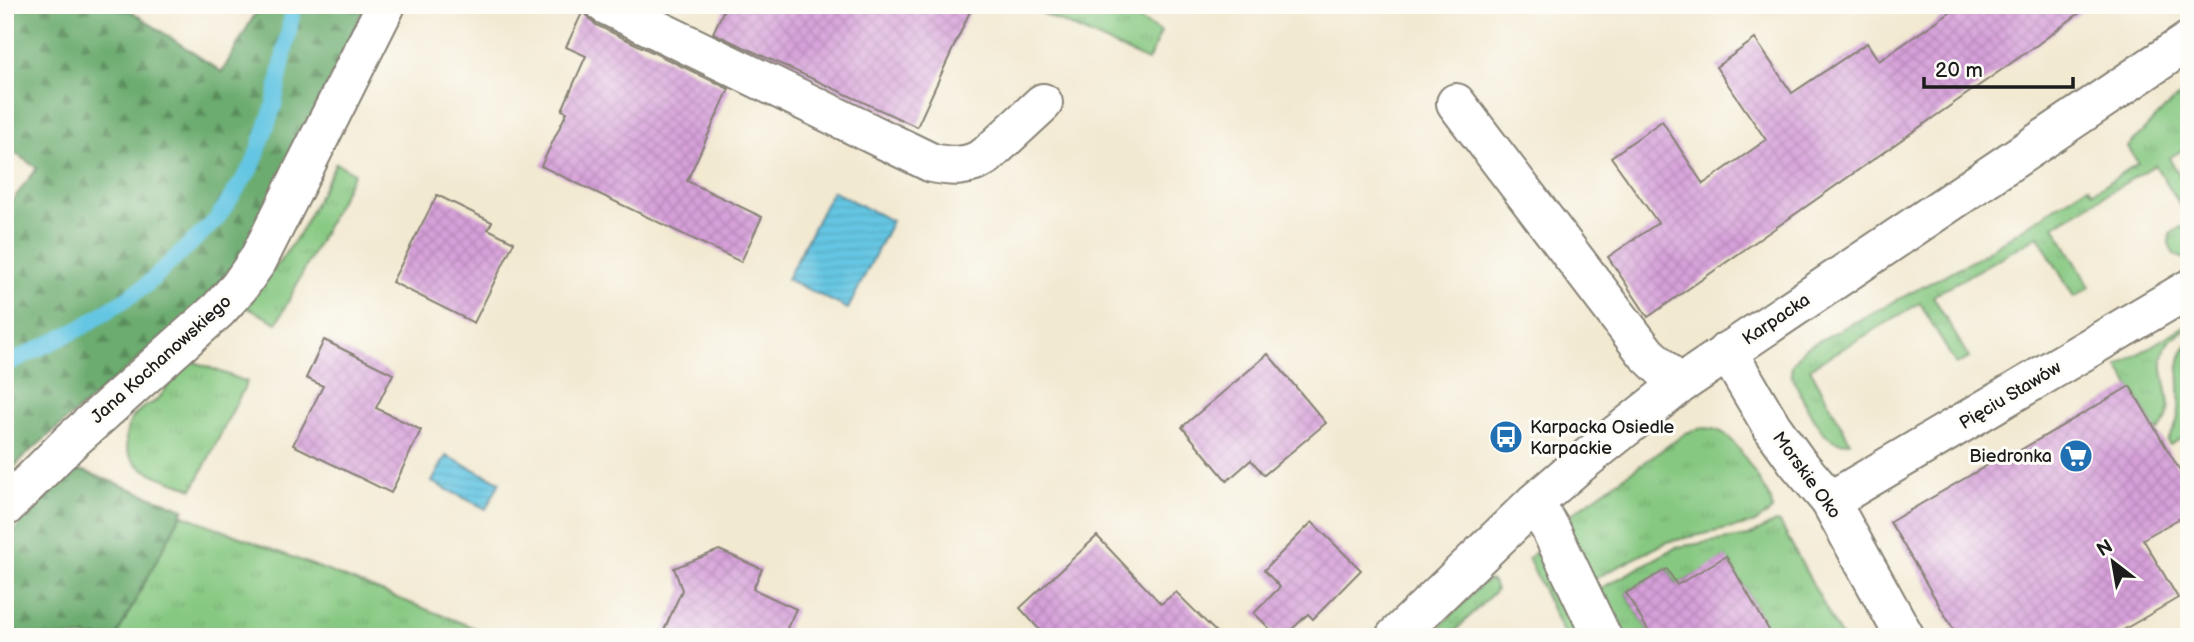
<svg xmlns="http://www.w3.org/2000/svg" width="2194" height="642" font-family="'Balsamiq Sans',sans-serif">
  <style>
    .grass { fill: url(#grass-tufts); stroke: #51724e; stroke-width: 2 }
    .forest { fill: url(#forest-firs); stroke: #446446; stroke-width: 2 }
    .water { fill: url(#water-rules); stroke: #407180; stroke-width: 2 }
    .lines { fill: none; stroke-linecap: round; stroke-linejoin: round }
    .stream { stroke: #65c6e3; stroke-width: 16 }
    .building { fill: url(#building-cross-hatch) }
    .minor-casing { stroke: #878276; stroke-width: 42 }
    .minor { stroke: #fff; stroke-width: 38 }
    .labels { text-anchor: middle; stroke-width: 6; stroke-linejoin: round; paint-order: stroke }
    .street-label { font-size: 18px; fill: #1c1c1c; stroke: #fdfcf7 }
    .poi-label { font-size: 18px; fill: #1c1c1c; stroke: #fdfcf7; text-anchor: start }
  </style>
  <defs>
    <pattern id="grass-tufts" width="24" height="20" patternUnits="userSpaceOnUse" patternTransform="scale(1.75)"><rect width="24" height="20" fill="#86c881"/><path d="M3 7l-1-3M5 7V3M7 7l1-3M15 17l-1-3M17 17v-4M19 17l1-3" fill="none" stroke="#73ab6f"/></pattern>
    <pattern id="forest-firs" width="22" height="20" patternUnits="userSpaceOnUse" patternTransform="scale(1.75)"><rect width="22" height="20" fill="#6cac6f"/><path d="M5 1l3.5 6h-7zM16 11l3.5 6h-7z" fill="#588b5a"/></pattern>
    <pattern id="water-rules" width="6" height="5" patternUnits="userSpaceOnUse" patternTransform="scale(1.75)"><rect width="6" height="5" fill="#65c6e3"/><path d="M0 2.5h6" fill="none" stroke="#57aac2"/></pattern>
    <pattern id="building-cross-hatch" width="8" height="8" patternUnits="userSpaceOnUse" patternTransform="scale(1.75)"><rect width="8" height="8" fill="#d6a0d9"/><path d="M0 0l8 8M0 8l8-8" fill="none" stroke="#b789ba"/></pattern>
  </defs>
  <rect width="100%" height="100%" fill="#fdfcf7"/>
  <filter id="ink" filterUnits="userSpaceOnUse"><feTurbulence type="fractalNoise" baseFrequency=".0143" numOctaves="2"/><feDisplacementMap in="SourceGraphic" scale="14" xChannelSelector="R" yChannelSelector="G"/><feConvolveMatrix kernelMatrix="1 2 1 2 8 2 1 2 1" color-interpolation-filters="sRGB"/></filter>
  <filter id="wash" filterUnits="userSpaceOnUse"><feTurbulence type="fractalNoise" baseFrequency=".00686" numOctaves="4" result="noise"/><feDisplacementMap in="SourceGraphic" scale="28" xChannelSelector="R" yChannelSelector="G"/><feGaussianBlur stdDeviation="1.57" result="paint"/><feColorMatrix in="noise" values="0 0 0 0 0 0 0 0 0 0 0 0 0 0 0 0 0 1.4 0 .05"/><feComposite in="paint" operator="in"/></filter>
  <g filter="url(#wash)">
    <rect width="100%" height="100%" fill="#f2e9d1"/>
    <g class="grass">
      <path d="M 1024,5 L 1114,5 L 1161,32 L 1148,61 Z"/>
      <path d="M 2189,89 L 2189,146 L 2169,158 L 2189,191 L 2189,219 L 2155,165 L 2054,226 L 2090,287 L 2074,297 L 2038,236 L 1933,296 L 1969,358 L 1956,365 L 1920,303 L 1810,368 L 1850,442 C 1849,442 1840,443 1839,442 C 1817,438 1801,393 1791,374 L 1792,365 L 1805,348 L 1974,260 L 2088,186 L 2093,192 L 2138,163 L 2128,147 L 2165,108 Z"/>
      <path d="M 336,163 L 354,173 L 277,323 L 244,306 L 271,274 L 300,233 Z"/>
      <path d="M 2189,222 L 2189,260 L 2174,255 L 2169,243 L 2170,234 Z"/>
      <path d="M 2188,324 L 2189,327 C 2181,333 2168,339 2165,349 C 2155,378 2184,409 2157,432 L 2118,366 Z"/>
      <path d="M 2189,343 L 2189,434 L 2170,445 L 2167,441 C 2194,406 2165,369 2189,343 Z"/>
      <path d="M 187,359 L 247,382 L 193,489 C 177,483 152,476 139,466 C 120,451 123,424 140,410 C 146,405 154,404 159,398 C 169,386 177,372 187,359 Z"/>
      <path d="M 1702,428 C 1711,428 1720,429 1727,436 C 1743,449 1759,482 1771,500 L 1772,510 L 1755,523 L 1667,542 L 1590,581 L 1563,529 L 1568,519 L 1574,512 L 1686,433 Z"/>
      <path d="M 181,514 L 498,637 L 116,637 Z"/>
      <path d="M 1775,522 L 1780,523 L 1841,637 L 1773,637 L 1726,557 L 1677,585 L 1667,569 L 1626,593 L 1652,637 L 1620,637 L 1596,591 L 1677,547 L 1749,536 Z"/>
      <path d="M 1536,552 L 1576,637 L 1565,637 L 1528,558 Z"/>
      <path d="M 1489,580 L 1493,582 L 1496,590 L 1449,637 L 1430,637 L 1482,584 Z"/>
    </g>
    <g class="forest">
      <path d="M 5,5 L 122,5 L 222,72 L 260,5 L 366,5 L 250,243 L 204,303 L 29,452 L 5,476 L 5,210 L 37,168 L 5,147 Z"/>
      <path d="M 72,471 L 84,471 L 184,509 L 116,637 L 5,637 L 5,547 L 21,521 L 41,494 Z"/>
    </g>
    <g class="water">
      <path d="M 832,191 L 892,221 L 848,309 L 787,279 Z"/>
      <path d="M 446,456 L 500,482 L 486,509 L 432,482 Z"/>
    </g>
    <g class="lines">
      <path class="stream" d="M 5,365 L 81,328 L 144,287 L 216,220 L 253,165 L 274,105 L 294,5"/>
    </g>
    <g id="blocks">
      <g class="building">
        <path d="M 726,5 L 973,5 L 917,127 L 713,33 Z"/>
        <path d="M 1960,5 L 2090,5 L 2037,45 L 1648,317 L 1608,257 L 1658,223 L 1611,157 L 1662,121 L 1703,184 L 1766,140 L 1716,67 L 1755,39 L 1792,93 L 1867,43 L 1879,61 Z"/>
        <path d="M 583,11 L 596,25 L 729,89 L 687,181 L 762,217 L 741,262 L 541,166 L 567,112 L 562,110 L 586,56 L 566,47 Z"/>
        <path d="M 437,195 L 492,222 L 488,229 L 514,242 L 474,323 L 392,282 Z"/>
        <path d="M 324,340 L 393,374 L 376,408 L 421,430 L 391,493 L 293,445 L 323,386 L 306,378 Z"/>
        <path d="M 1268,354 L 1326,423 L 1264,475 L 1251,460 L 1227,481 L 1182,427 Z"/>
        <path d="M 2130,386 L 2189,486 L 2189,513 L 2143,539 L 2178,598 L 2111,637 L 1958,637 L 1890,522 L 2010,452 L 2012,455 Z"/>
        <path d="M 1312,522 L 1361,570 L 1313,619 L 1308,614 L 1284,637 L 1278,637 L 1254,613 L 1280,587 L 1264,570 Z"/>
        <path d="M 1097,536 L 1161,604 L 1176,592 L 1221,637 L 1046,637 L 1020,608 Z"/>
        <path d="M 719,550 L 762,569 L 753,589 L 796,609 L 783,637 L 661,637 L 682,590 L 674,568 Z"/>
        <path d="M 1726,556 L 1773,637 L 1652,637 L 1626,593 L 1667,569 L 1677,585 Z"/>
      </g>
    </g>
  </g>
  <g filter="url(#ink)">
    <use href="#blocks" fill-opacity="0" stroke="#878276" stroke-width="2"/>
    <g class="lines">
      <defs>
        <g id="minor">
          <path d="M 606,5 L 932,163 C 952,167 968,168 986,156 L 1043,103"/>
          <path d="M 1456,103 L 1646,353 L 1679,385"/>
          <path d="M 1727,351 L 1772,427 L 1797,462 L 1830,501 L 1905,637"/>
          <path d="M 1830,501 L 2189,289"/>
          <path d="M 1534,503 L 1550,528 L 1602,637"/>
          <path d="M 5,507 L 70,442 L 218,310 L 239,287 L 258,260 L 386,5"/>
          <path d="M 1395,637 L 1534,503 L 1577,466 L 1679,385 L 2189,41"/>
        </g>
      </defs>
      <use href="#minor" class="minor-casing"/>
      <use href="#minor" class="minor"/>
    </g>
  </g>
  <defs>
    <symbol id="bus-disc" viewBox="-11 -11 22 22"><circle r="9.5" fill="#1f6fb2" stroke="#fdfcf7"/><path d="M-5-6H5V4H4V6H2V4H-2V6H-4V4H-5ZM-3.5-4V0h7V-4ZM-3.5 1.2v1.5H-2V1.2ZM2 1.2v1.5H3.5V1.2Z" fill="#fff"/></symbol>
    <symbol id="supermarket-disc" viewBox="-11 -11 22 22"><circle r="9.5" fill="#1f6fb2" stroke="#fdfcf7"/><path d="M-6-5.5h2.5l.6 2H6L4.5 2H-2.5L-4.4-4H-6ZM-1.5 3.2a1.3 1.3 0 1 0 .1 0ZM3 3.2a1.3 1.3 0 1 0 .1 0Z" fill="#fff"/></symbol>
  </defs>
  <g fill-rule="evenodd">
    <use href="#bus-disc" x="1487" y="418" width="38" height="38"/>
    <use href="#supermarket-disc" x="2057" y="437" width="38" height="38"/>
  </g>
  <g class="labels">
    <g class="street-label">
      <text transform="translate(1776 319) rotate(-34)" y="6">Karpacka</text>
      <text transform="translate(161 359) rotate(-42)" y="6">Jana Kochanowskiego</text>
      <text transform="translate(2010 395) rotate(-31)" y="6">Pięciu Stawów</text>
      <text transform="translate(1807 475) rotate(54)" y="6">Morskie Oko</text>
    </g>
    <g class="poi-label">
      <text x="1530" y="433">Karpacka Osiedle<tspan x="1530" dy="21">Karpackie</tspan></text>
      <text x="2052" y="462" text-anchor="end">Biedronka</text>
    </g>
  </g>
  <rect width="2194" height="642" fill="none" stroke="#fdfcf7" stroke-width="28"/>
  <g transform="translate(2113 562) rotate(329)" stroke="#fdfcf7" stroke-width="5" paint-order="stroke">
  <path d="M0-5L12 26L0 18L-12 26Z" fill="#1c1c1c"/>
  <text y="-10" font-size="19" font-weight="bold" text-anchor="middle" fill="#1c1c1c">N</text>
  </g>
  <path d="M1924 77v10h149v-10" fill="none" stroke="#1c1c1c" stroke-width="3.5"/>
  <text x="1935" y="77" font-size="21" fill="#1c1c1c" stroke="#fdfcf7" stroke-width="5" paint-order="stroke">20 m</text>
</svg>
